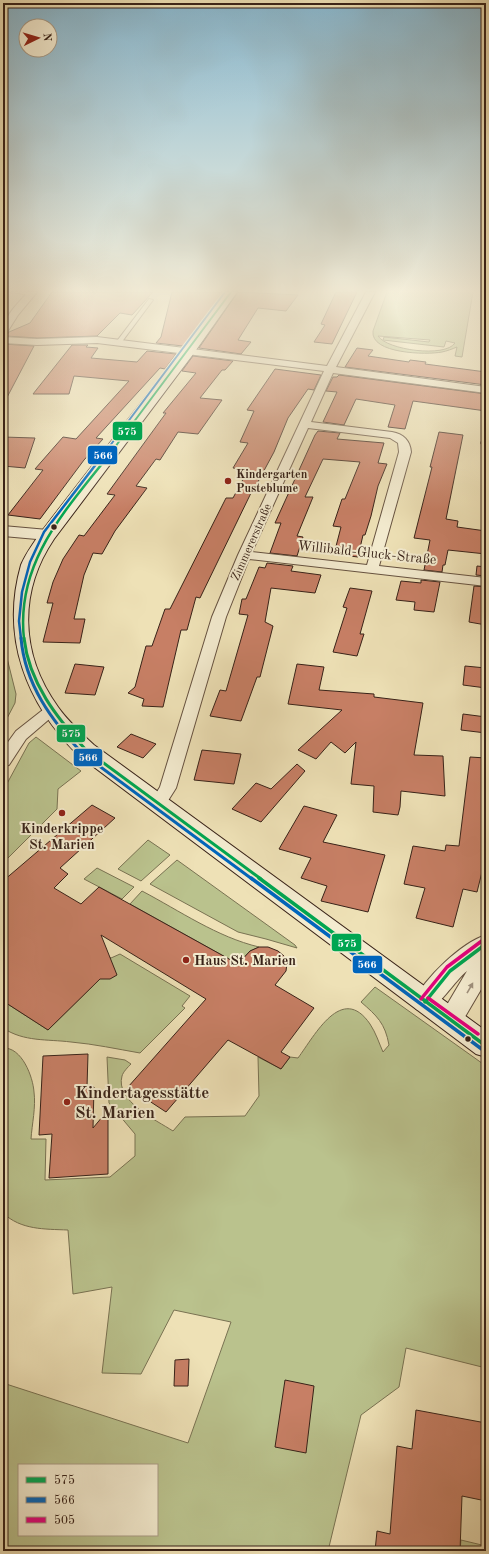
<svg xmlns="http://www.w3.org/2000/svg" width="489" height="1554" font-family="'Old Standard TT',serif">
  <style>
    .green { fill: #bac28d; stroke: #797252; fill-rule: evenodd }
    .building { fill: #c77f65; stroke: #382218 }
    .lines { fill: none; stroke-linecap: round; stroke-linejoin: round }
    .service-casing { stroke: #665240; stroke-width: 2 }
    .minor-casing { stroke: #665240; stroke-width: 2 }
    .tertiary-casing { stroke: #665240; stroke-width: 2 }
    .secondary-casing { stroke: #382218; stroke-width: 2 }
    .service { fill: #f4ecd0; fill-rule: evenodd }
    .minor { fill: #f4ecd0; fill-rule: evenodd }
    .tertiary { fill: #f4ecd0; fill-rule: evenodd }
    .secondary { fill: #f4ecd0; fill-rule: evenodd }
    .bus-1-far3-casing { stroke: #f4ecd0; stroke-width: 4 }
    .bus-1-far2-casing { stroke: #f4ecd0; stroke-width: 5 }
    .bus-1-far1-casing { stroke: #f4ecd0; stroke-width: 6 }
    .bus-1-casing { stroke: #f4ecd0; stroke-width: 6 }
    .bus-2-far3-casing { stroke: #f4ecd0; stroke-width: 4 }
    .bus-2-far2-casing { stroke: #f4ecd0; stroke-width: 5 }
    .bus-2-far1-casing { stroke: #f4ecd0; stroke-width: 6 }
    .bus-2-casing { stroke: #f4ecd0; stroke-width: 6 }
    .bus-3-casing { stroke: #f4ecd0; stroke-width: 6 }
    .bus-1-far3 { stroke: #00a651; stroke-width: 2 }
    .bus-1-far2 { stroke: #00a651; stroke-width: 2.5 }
    .bus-1-far1 { stroke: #00a651; stroke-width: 3 }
    .bus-1 { stroke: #00a651; stroke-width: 3.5 }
    .bus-2-far3 { stroke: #0065bd; stroke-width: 2 }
    .bus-2-far2 { stroke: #0065bd; stroke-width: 2.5 }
    .bus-2-far1 { stroke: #0065bd; stroke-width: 3 }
    .bus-2 { stroke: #0065bd; stroke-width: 3.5 }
    .bus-3 { stroke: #e5007d; stroke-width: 3.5 }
    .oneway { fill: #9f917d }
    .poi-dot { fill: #8f2418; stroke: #f4ecd0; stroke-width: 1.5 }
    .bus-dot { fill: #382218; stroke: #f4ecd0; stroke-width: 1.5 }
    .labels { text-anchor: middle; stroke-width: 4; stroke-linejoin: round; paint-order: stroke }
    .far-poi-label { font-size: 12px; font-weight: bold; fill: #382218; stroke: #f4ecd0; text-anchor: start }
    .far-street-label { font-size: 12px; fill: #382218; stroke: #f4ecd0 }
    .street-label { font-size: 14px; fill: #382218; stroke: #f4ecd0 }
    .poi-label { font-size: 14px; font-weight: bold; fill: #382218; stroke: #f4ecd0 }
    .near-poi-label { font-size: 17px; font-weight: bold; fill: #382218; stroke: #f4ecd0; text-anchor: start }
    .line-badge { stroke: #f4ecd0; stroke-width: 1.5 }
    .badge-label { font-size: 11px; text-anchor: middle; font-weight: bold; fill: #fff }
  </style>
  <rect width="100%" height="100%" fill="#eee1b6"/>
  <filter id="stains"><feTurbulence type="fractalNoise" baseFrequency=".005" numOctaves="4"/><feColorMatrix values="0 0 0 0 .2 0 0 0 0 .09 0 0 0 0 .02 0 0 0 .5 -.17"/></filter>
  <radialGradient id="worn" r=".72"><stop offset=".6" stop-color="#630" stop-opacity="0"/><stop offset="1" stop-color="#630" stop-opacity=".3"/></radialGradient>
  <g class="green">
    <path d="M 387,292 L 473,292 L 462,357 L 455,356 L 457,347 C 452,349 447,351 442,352 C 427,355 370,354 373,331 ZM 378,336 L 430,340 L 429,342 L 384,337 L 383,340 L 444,347 L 446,341 L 455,343 C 445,358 387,350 378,336 Z"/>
    <path d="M 3,654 L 6,654 L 16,694 L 15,703 L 3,726 Z"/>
    <path d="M 36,737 L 81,771 L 58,789 L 57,809 L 3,863 L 3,791 L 29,743 Z"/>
    <path d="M 148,840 L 170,855 L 141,881 L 118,869 Z"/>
    <path d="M 177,860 L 295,945 L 297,948 L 266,939 L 238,932 L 150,884 Z"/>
    <path d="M 97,868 L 134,887 L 122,899 L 84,879 Z"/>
    <path d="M 142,891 C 180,911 217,937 259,947 L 250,951 L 238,964 L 130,904 Z"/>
    <path d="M 92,947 L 111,958 L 120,954 L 190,996 L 182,1006 L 185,1008 L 140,1053 C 117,1049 94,1044 71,1042 C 47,1039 24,1042 3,1028 L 3,1001 L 48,1030 L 92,987 Z"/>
    <path d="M 375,987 L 486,1066 L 486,1368 L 406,1348 L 399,1387 L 361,1415 L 328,1551 L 3,1551 L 3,1383 L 188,1443 L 231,1322 L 174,1310 L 141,1374 L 102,1373 L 112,1287 L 73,1294 L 68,1230 C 44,1229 21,1230 3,1213 L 3,1048 C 22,1047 33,1077 34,1092 C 36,1107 32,1124 31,1139 L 46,1139 L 45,1180 L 110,1177 L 135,1156 L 135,1134 L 109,1103 L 107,1057 L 125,1060 L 131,1064 C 128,1067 123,1072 122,1076 C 115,1101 156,1120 173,1131 L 185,1117 L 245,1116 L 259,1096 L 258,1057 L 281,1069 L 290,1057 L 298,1058 C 315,1035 342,983 370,1024 C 376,1033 379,1043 383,1052 L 389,1045 C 385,1023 377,1016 361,1002 ZM 19,1465 L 157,1465 L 157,1535 L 19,1535 Z"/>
    <path d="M 461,1540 L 486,1546 L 486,1551 L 460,1551 Z"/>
  </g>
  <g class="building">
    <path d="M 52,292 L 153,292 L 132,315 L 120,313 L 97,336 L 37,338 L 6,336 L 9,332 L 30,323 Z"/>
    <path d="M 172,292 L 223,292 L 183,346 L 156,343 L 161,337 Z"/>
    <path d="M 238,292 L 298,295 L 286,311 L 258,308 L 238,340 L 251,342 L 241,354 L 199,348 Z"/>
    <path d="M 336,292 L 357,292 L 332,344 L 314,342 L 325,325 L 321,324 Z"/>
    <path d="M 3,344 L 34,346 L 3,405 Z"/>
    <path d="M 72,345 L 88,345 L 86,347 L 98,348 L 91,358 L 137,362 L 147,351 L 176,354 L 165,369 L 160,368 L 96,438 L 103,439 L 84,460 L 40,519 L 8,515 L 43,470 L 35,469 L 63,437 L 76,439 L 129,381 L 74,376 L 69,394 L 33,394 Z"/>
    <path d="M 357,348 L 373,350 L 368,356 L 409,362 L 410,360 L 426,362 L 425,364 L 486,372 L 486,385 L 345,367 Z"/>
    <path d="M 193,356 L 233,361 L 225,370 L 222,370 L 200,398 L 222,400 L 198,434 L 178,432 L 160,460 L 156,459 L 136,486 L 147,488 L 115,531 L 102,554 L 93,553 L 84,575 L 74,619 L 85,619 L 80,643 L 43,642 L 53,603 L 47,603 L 53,582 L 63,559 L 79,535 L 84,536 L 115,495 L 107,494 L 166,413 L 163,413 L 196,373 L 182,371 Z"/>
    <path d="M 275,369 L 321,375 L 314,390 L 308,389 L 288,418 L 274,452 L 252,493 L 251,493 L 200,598 L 196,597 L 187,630 L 181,630 L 163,707 L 142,706 L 144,699 L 128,693 L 135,687 L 146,646 L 152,646 L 165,609 L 170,609 L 226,498 L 233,498 L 248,470 L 233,468 L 248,443 L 240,442 L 254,411 L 247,410 Z"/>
    <path d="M 339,375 L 486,394 L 486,411 L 413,401 L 405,429 L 388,427 L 395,405 L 356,399 L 344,425 L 323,422 L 337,392 L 326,391 L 333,377 L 337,377 Z"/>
    <path d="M 318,431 L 340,433 L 337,439 L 384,443 L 378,463 L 387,464 L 378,486 L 371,516 L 365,535 L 363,535 L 358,557 L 334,554 L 341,527 L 333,526 L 342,499 L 345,499 L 360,462 L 323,459 L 305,497 L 313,497 L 297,536 L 303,537 L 297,556 L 270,553 L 281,523 L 275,523 L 315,435 Z"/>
    <path d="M 439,432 L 463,435 L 446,519 L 458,521 L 457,527 L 486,531 L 486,554 L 448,550 L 445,565 L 443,565 L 442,572 L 424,570 L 430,540 L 414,538 L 432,467 L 430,467 Z"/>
    <path d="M 3,437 L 35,438 L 25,468 L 3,466 Z"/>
    <path d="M 267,563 L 293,566 L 291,571 L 321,575 L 315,593 L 271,588 L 265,622 L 273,626 L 260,677 L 257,677 L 241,721 L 210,716 L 220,690 L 226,691 L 248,615 L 239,614 L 242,599 L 246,599 L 259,567 L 265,568 Z"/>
    <path d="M 477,566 L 486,567 L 486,576 L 476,575 Z"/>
    <path d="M 421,580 L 440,582 L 434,612 L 414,610 L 415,602 L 396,600 L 401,581 L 421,583 Z"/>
    <path d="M 474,586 L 486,587 L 486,625 L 469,622 Z"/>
    <path d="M 350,588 L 372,591 L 360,634 L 364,634 L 357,656 L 333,652 L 347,608 L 343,607 Z"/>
    <path d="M 75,664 L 104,667 L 95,695 L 65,693 Z"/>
    <path d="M 297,664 L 324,667 L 319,690 L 374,694 L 374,697 L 423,703 L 414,755 L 443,756 L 445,796 L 401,791 L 400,807 L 398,815 L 373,812 L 374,786 L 351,784 L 356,742 L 345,753 L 331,742 L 316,759 L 298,750 L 342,710 L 288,704 Z"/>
    <path d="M 465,666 L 486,668 L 486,688 L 463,685 Z"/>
    <path d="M 463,714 L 486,717 L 486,733 L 461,730 Z"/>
    <path d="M 131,734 L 156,744 L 143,758 L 117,747 Z"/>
    <path d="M 202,750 L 241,754 L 234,784 L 194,780 Z"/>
    <path d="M 470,757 L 486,758 L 486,868 L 483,868 L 477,892 L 463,889 L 453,927 L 416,918 L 425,888 L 404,884 L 413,846 L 445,851 L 446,845 L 459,846 Z"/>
    <path d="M 297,764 L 305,771 L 261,822 L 232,809 L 256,783 L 271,789 Z"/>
    <path d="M 92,805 L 115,818 L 60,868 L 68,874 L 54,888 L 81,904 L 99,887 L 238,964 L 250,951 L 259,947 L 268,947 L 278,951 L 284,956 L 287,963 L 286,971 L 275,985 L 314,1008 L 281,1052 L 290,1057 L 281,1069 L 228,1040 L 166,1112 L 128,1087 L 206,999 L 101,935 L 117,975 L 110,979 L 100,979 L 48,1030 L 3,1001 L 3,881 Z"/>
    <path d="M 304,806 L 337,815 L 323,842 L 385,855 L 368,912 L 321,901 L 327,886 L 301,878 L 311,858 L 279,849 Z"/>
    <path d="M 88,1054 L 87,1087 L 94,1087 L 93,1128 L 108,1110 L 108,1174 L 49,1178 L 52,1134 L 39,1135 L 43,1056 Z"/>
    <path d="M 189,1359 L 188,1386 L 174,1386 L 175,1360 Z"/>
    <path d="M 285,1380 L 314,1386 L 306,1453 L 275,1447 Z"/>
    <path d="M 416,1410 L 486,1423 L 486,1501 L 462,1496 L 460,1551 L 375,1551 L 377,1531 L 390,1534 L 397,1446 L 412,1449 Z"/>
  </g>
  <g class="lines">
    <defs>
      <g id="service">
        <path d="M 10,292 L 26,292 L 33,294 L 31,295 Z"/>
        <path d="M 149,299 L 153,300 L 121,343 L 117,343 L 117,341 Z"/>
        <path d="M 486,436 L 486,444 L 482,444 L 481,443 L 484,437 Z"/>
      </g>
      <g id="minor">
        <path d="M 28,292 L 37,292 L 18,315 L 6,334 L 3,335 C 3,316 16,306 28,292 Z"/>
        <path d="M 366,292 L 375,292 L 336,367 L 486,387 L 486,393 L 333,373 L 311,422 L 392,432 C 403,434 410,440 411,452 L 379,566 L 486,578 L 486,586 L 249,559 L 226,617 L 176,788 L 164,807 L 158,809 L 152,807 L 150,803 L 160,787 L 212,617 L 238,555 L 324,371 L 97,343 L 37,345 L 3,343 L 3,337 L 37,339 L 97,337 L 327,366 ZM 308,428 L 390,438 L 398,443 L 399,452 L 367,565 L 252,552 Z"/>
        <path d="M 49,707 L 54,709 L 57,712 L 54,715 L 26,739 L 9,765 L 3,766 L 3,749 L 16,731 L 44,709 Z"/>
      </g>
      <g id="tertiary">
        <path d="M 3,526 L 48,530 L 54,532 L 56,535 L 54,538 L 48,540 L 3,536 Z"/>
        <path d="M 486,935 L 486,981 L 459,1027 L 450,1030 L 441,1027 L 438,1020 L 467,971 C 456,979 436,1011 426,1011 C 423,1012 419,1010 416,1009 L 413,1002 C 425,978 461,943 486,935 Z"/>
      </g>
      <path id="secondary" d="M 225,292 L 237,292 L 194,353 L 54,539 C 18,592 20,655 58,707 C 68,721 81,733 94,745 L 486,1031 L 486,1057 L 476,1054 L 78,755 C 27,704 0,638 21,565 C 26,553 34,542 42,531 L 184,347 Z"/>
    </defs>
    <use href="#service" class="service-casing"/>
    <use href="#minor" class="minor-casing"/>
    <use href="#tertiary" class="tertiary-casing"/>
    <use href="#secondary" class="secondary-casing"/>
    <use href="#service" class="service"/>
    <use href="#minor" class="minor"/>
    <use href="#tertiary" class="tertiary"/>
    <use href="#secondary" class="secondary"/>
    <defs>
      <path id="bus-1-far3" d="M 115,447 L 231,292"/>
      <path id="bus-1-far2" d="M 24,639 C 15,558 71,505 116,446"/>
      <path id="bus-1-far1" d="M 24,638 C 29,683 57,718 86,750 L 261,879"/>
      <g id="bus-1">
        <path d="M 259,878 L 486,1046"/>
        <path d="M 425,1002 L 450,971 L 486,944"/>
      </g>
      <path id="bus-2-far3" d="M 109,447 L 225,292"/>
      <path id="bus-2-far2" d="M 21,639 L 19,621 L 22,592 L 30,562 L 44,532 L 110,446"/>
      <path id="bus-2-far1" d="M 21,638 C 25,685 52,721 83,754 L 252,879"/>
      <path id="bus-2" d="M 251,878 L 483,1050"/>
      <g id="bus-3">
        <path d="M 428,998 L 478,1034"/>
        <path d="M 421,999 L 447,967 L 483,940"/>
      </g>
    </defs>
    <use href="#bus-1-far3" class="bus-1-far3-casing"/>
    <use href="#bus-1-far2" class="bus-1-far2-casing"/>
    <use href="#bus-1-far1" class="bus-1-far1-casing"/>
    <use href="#bus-1" class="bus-1-casing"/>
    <use href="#bus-2-far3" class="bus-2-far3-casing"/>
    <use href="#bus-2-far2" class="bus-2-far2-casing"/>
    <use href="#bus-2-far1" class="bus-2-far1-casing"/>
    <use href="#bus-2" class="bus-2-casing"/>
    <use href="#bus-3" class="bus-3-casing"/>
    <use href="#bus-1-far3" class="bus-1-far3"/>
    <use href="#bus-1-far2" class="bus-1-far2"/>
    <use href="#bus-1-far1" class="bus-1-far1"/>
    <use href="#bus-1" class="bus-1"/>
    <use href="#bus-2-far3" class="bus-2-far3"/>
    <use href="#bus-2-far2" class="bus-2-far2"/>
    <use href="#bus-2-far1" class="bus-2-far1"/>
    <use href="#bus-2" class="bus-2"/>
    <use href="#bus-3" class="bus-3"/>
  </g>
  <defs><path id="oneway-solid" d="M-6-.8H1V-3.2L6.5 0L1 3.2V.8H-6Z"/></defs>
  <use class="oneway" href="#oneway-solid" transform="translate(470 988) rotate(-60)"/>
  <linearGradient id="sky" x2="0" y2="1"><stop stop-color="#88b8d0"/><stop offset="0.57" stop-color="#f7f2de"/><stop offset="1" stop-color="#f7f2de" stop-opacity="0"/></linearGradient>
  <rect width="489" height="510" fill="url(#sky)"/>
  <g class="poi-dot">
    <circle cx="228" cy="481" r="4"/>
    <circle cx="62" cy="813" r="4"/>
    <circle cx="186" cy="960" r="4"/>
    <circle cx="67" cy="1102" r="4"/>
  </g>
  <g class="bus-dot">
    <circle cx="54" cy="527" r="3.5"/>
    <circle cx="468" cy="1039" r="3.5"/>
  </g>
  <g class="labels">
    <g class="far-poi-label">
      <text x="236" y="478">Kindergarten<tspan x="236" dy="14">Pusteblume</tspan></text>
    </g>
    <g class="far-street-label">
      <text transform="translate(251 542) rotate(-66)" y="4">Zimmererstraße</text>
    </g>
    <g class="street-label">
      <text transform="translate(367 552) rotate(6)" y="5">Willibald-Gluck-Straße</text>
    </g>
    <g class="poi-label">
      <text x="62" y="833">Kinderkrippe<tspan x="62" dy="16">St. Marien</tspan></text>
      <text x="194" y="965" text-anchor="start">Haus St. Marien</text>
    </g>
    <g class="near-poi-label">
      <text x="75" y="1098">Kindertagesstätte<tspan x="75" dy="20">St. Marien</tspan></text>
    </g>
  </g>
  <g class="line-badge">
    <rect x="112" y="421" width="31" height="20" rx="4" fill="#00a651"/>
    <rect x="87" y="445" width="31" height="20" rx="4" fill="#0065bd"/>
    <rect x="56" y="724" width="30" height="19" rx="4" fill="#00a651"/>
    <rect x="73" y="748" width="30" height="19" rx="4" fill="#0065bd"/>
    <rect x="331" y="933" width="31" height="19" rx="4" fill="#00a651"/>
    <rect x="352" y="955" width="31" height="19" rx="4" fill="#0065bd"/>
  </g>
  <g class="badge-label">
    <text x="127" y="435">575</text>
    <text x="103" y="459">566</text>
    <text x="71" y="737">575</text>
    <text x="88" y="761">566</text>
    <text x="347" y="947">575</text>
    <text x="367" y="968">566</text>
  </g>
  <rect width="489" height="1554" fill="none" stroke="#eee1b6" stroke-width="16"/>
  <rect x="4" y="4" width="481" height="1546" fill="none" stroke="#382218" stroke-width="2"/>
  <rect x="8" y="8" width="473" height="1538" fill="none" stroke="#382218"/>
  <rect x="18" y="1464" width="140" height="72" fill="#f4ecd0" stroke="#a99b86"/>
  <rect x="26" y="1477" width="20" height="6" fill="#00a651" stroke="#a99b86"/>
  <text x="54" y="1484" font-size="12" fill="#382218">575</text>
  <rect x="26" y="1497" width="20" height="6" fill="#0065bd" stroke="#a99b86"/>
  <text x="54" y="1504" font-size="12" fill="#382218">566</text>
  <rect x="26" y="1517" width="20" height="6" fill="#e5007d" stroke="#a99b86"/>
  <text x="54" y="1524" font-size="12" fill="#382218">505</text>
  <g transform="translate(38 38) rotate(85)"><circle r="19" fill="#f4ecd0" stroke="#a99b86"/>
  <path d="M0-3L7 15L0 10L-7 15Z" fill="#8f2418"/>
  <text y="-6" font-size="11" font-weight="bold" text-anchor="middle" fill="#382218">N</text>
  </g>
  <rect width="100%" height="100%" filter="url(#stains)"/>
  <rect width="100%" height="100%" fill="url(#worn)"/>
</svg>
